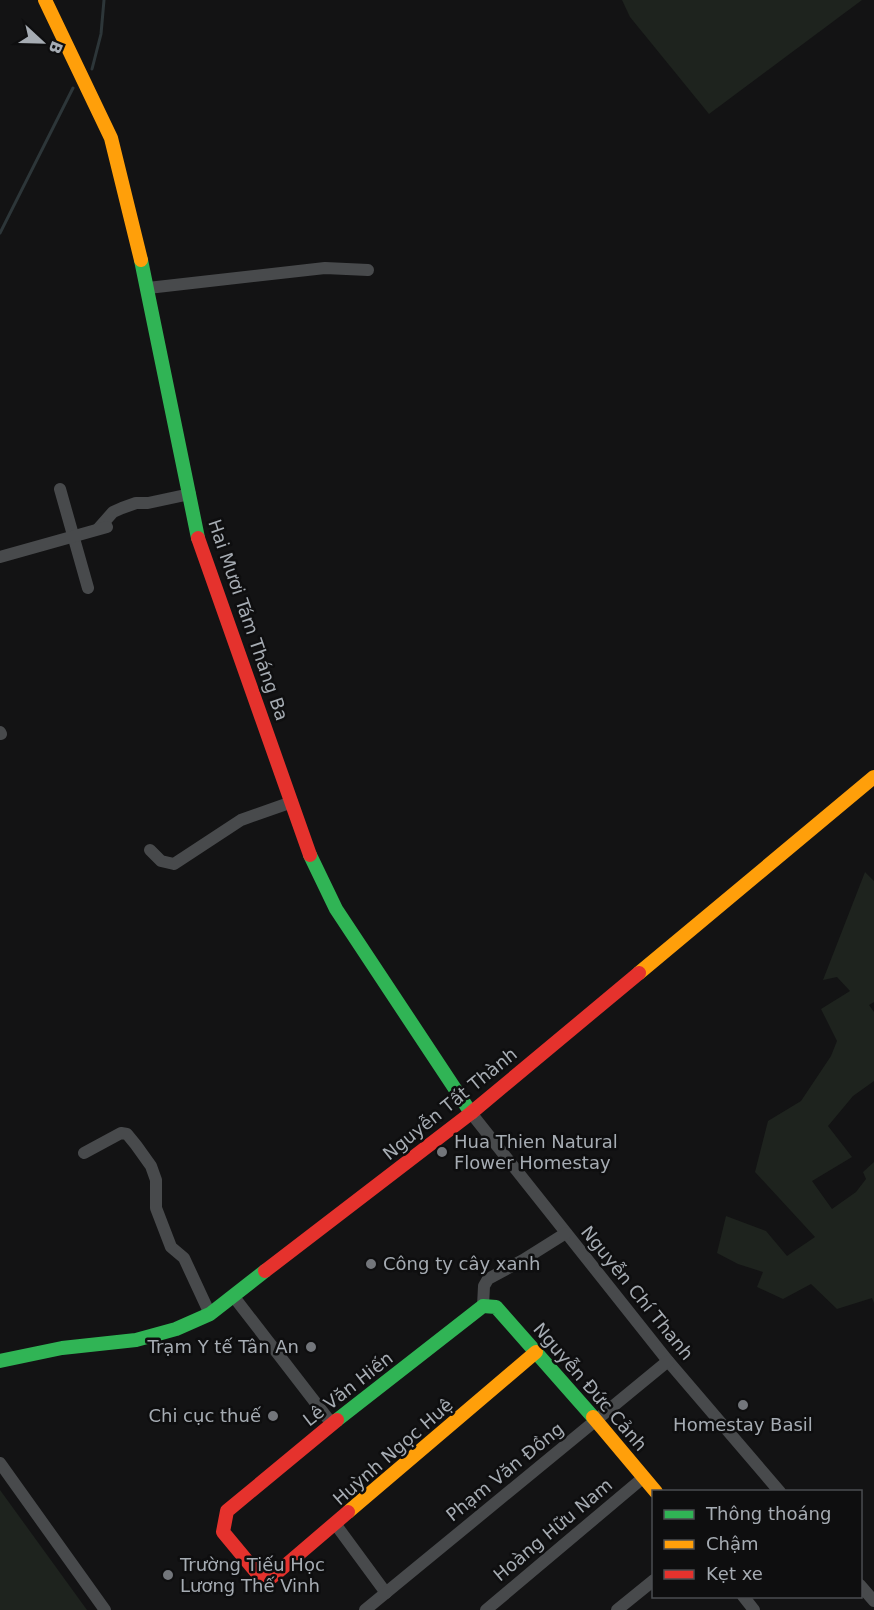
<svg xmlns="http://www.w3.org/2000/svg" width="874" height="1610" font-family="'DejaVu Sans',sans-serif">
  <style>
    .green { fill: #1e231e }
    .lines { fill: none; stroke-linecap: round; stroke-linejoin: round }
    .stream { stroke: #2d3639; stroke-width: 3 }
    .street { stroke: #484a4c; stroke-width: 12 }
    .fast { stroke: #30b455; stroke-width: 14 }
    .slow { stroke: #ff9f0a; stroke-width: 14 }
    .jam { stroke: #e5322d; stroke-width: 14 }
    .poi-dot { fill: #73767b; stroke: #0e0e0f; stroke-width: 2 }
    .labels { text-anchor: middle; stroke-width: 5; stroke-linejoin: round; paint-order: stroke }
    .street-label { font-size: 18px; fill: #a6acb3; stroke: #0e0e0f }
    .poi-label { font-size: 18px; fill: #a6acb3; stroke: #0e0e0f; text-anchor: start }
  </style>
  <rect width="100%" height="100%" fill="#131314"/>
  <g class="green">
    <path d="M 622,0 L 862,0 L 709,114 L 630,17 Z"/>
    <path d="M 865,872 L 874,881 L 874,1002 L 869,1005 L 874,1012 L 874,1081 L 853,1096 L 828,1126 L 852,1157 L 812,1181 L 832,1209 L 856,1192 L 866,1179 L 863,1172 L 874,1162 L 874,1303 L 872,1298 L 837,1309 L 811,1284 L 783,1299 L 757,1287 L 763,1272 L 738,1264 L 717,1253 L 726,1216 L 766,1231 L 787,1256 L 815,1237 L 755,1172 L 768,1121 L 801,1101 L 831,1056 L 837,1041 L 821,1009 L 850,991 L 837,977 L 823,980 Z"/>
    <path d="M 0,1490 L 87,1610 L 0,1610 Z"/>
  </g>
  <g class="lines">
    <g class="stream">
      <path d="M 92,69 L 101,34 L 104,0"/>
      <path d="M 0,233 L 73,88"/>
    </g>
    <g class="street">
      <path d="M 148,288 L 325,268 L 368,270"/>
      <path d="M 60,489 L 88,588"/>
      <path d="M 98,529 L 113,512 L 122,508 L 136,503 L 148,503 L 190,494"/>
      <path d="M 0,557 L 107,527"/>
      <path d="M 0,732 L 1,734"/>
      <path d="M 150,850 L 161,861 L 174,864 L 241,820 L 292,802"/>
      <path d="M 471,1113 L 668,1361 L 780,1492"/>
      <path d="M 84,1153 L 121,1133 L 127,1134 L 136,1145 L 151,1166 L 156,1180 L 156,1208 L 171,1247 L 184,1258 L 210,1314"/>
      <path d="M 234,1297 L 332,1424"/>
      <path d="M 483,1306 L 484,1286 L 488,1279 L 523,1260 L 566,1233"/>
      <path d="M 0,1463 L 105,1610"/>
      <path d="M 336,1525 L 386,1593"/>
      <path d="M 860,1585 L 874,1601"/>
      <path d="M 743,1596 L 754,1610"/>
      <path d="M 365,1610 L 668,1361"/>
      <path d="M 486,1610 L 644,1477"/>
      <path d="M 617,1610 L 654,1580"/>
    </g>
    <g class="fast">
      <path d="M 141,260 L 198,538"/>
      <path d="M 310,855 L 336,909 L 471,1113"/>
      <path d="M 0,1361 L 62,1348 L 136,1340 L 176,1329 L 210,1314 L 265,1271"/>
      <path d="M 337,1420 L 483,1306 L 496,1307 L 593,1417"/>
    </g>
    <g class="slow">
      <path d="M 45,0 L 111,138 L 141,260"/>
      <path d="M 639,973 L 874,777"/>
      <path d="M 593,1417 L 656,1492"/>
      <path d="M 348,1512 L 536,1352"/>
    </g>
    <g class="jam">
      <path d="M 198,538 L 310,855"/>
      <path d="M 265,1271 L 471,1113 L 639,973"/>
      <path d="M 337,1420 L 227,1511 L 223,1532 L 257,1573 L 272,1577 L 348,1512"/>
    </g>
  </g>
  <g class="poi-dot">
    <circle cx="442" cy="1152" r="6"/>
    <circle cx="371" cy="1264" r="6"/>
    <circle cx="311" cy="1347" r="6"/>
    <circle cx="743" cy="1405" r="6"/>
    <circle cx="273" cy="1416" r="6"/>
    <circle cx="168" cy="1575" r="6"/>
  </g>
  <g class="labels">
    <g class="street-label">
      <text transform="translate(248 620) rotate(71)" y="6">Hai Mươi Tám Tháng Ba</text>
      <text transform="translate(450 1104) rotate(-39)" y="6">Nguyễn Tất Thành</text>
      <text transform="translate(637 1293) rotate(51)" y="6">Nguyễn Chí Thanh</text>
      <text transform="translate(590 1387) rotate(49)" y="6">Nguyễn Đức Cảnh</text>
      <text transform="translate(348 1389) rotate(-38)" y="6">Lê Văn Hiến</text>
      <text transform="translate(393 1452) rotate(-41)" y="6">Huỳnh Ngọc Huệ</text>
      <text transform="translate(505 1472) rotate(-39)" y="6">Phạm Văn Đồng</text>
      <text transform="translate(553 1530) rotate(-40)" y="6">Hoàng Hữu Nam</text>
    </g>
    <g class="poi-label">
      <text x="454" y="1148">Hua Thien Natural<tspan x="454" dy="21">Flower Homestay</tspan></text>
      <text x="383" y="1270">Công ty cây xanh</text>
      <text x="299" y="1353" text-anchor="end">Trạm Y tế Tân An</text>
      <text x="261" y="1422" text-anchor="end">Chi cục thuế</text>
      <text x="743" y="1431" text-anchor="middle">Homestay Basil</text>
      <text x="180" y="1571">Trường Tiếu Học<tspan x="180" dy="21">Lương Thế Vinh</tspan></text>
    </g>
  </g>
  <rect x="652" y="1490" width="210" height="108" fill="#0e0e0f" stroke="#4b4d51" stroke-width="1.5"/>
  <rect x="664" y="1510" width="30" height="9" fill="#30b455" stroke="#4b4d51" stroke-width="1.5"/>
  <text x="706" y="1520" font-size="18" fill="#a6acb3">Thông thoáng</text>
  <rect x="664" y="1540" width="30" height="9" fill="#ff9f0a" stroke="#4b4d51" stroke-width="1.5"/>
  <text x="706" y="1550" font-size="18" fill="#a6acb3">Chậm</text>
  <rect x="664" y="1570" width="30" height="9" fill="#e5322d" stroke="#4b4d51" stroke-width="1.5"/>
  <text x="706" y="1580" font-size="18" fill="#a6acb3">Kẹt xe</text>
  <g transform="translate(42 42) rotate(112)" stroke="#0e0e0f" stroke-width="4.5" paint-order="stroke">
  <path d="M0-4.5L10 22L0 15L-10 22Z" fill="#a6acb3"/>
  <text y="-9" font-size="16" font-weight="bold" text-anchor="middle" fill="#a6acb3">B</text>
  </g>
</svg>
